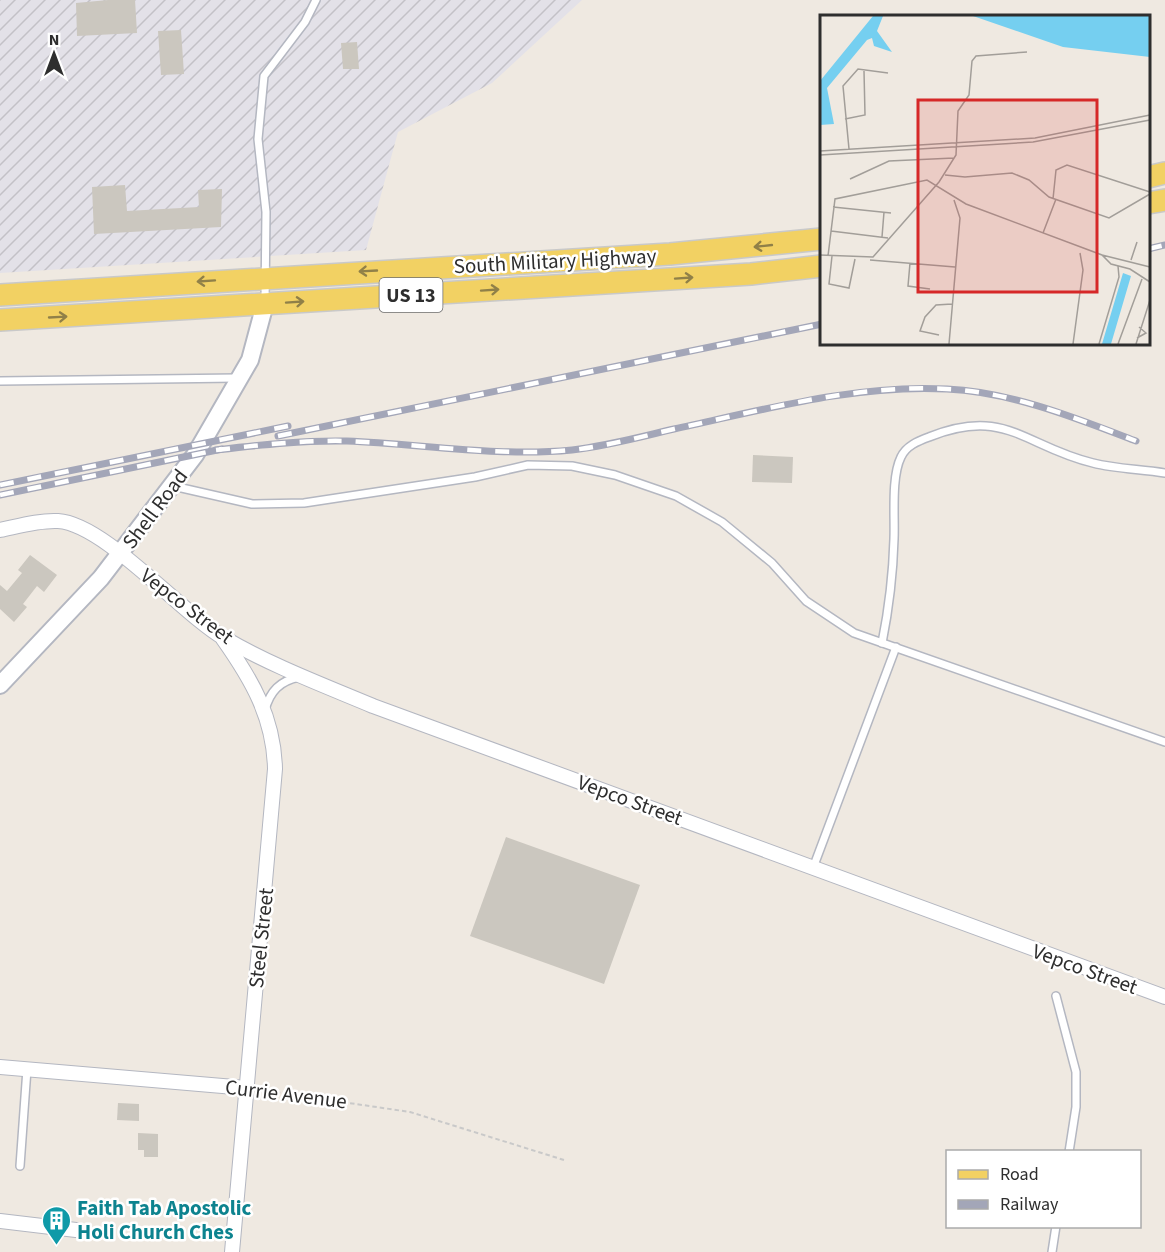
<svg xmlns="http://www.w3.org/2000/svg" width="1165" height="1252" font-family="'Source Sans 3',sans-serif">
  <style>
    .industrial { fill: url(#industrial-furrows) }
    .building { fill: #cbc7bf }
    .lines { fill: none; stroke-linecap: round; stroke-linejoin: round }
    .service-casing { stroke: #b4b7c1; stroke-width: 10 }
    .minor-casing { stroke: #b4b7c1; stroke-width: 16 }
    .tertiary-casing { stroke: #b4b7c1; stroke-width: 20 }
    .primary-casing { stroke: #c9c9c9; stroke-width: 24 }
    .path { stroke: #c9c9c9; stroke-width: 2; stroke-dasharray: 4.5 3; stroke-linecap: butt }
    .service { stroke: #fff; stroke-width: 7 }
    .minor { stroke: #fff; stroke-width: 14 }
    .tertiary { stroke: #fff; stroke-width: 16 }
    .primary { stroke: #f2d163; stroke-width: 21 }
    .rail-casing { stroke: #a3a6b8; stroke-width: 7 }
    .rail { stroke: #fff; stroke-width: 4.5; stroke-dasharray: 14; stroke-linecap: butt }
    .oneway { stroke: #908048 }
    .labels { text-anchor: middle; stroke-width: 5; stroke-linejoin: round; paint-order: stroke }
    .shield { fill: #fff; stroke: #6d6d6d; stroke-width: 1.5 }
    .shield-label { font-size: 20px; font-weight: bold; fill: #2e2e2e }
    .street-label { font-size: 21px; fill: #2e2e2e; stroke: #fff }
    .culture-label { font-size: 21px; font-weight: bold; fill: #0d838f; stroke: #fff; text-anchor: start }
    .inset-road { fill: none; stroke: #a29e99; stroke-width: 1.5 }
    .view { fill: #d62828; fill-opacity: 0.15; stroke: #d62828; stroke-width: 3 }
    .inset-edge { fill: none; stroke: #2e2e2e; stroke-width: 3 }
  </style>
  <defs>
    <pattern id="industrial-furrows" width="10" height="10" patternUnits="userSpaceOnUse" patternTransform="scale(1.5)"><rect width="10" height="10" fill="#e3e1e8"/><path d="M-1 1l2-2M0 10L10 0M9 11l2-2" fill="none" stroke="#c3c1c7"/></pattern>
  </defs>
  <rect width="100%" height="100%" fill="#efe9e1"/>
  <path class="industrial" d="M 0,0 L 582,0 L 492,83 L 398,132 L 366,250 L 0,273 Z"/>
  <g class="building">
    <path d="M 108,0 L 135,0 L 137,33 L 77,36 L 76,3 Z"/>
    <path d="M 181,30 L 184,74 L 161,75 L 158,31 Z"/>
    <path d="M 357,42 L 359,69 L 343,69 L 341,43 Z"/>
    <path d="M 125,185 L 127,211 L 199,207 L 198,190 L 222,189 L 221,227 L 94,234 L 92,187 Z"/>
    <path d="M 753,455 L 793,457 L 792,483 L 752,482 Z"/>
    <path d="M 30,555 L 57,575 L 44,592 L 37,586 L 23,604 L 27,607 L 14,622 L 0,609 L 0,585 L 7,591 L 22,573 L 18,570 Z"/>
    <path d="M 506,837 L 640,885 L 604,984 L 470,936 Z"/>
    <path d="M 118,1103 L 139,1104 L 139,1121 L 117,1120 Z"/>
    <path d="M 138,1133 L 158,1134 L 158,1157 L 144,1157 L 144,1150 L 138,1150 Z"/>
  </g>
  <g class="lines">
    <defs>
      <g id="service">
        <path d="M 265,301 L 266,212 L 258,139 L 264,76 L 305,22 L 316,0"/>
        <path d="M 0,381 L 237,378"/>
        <path d="M 173,486 L 252,504 L 304,503 L 475,477 L 528,465 L 572,466 L 615,475 L 676,496 L 722,522 L 772,563 L 806,601 L 854,633 L 1165,742"/>
        <path d="M 882,643 C 889,608 893,574 894,539 C 895,517 891,477 901,457 C 906,446 918,441 929,437 C 1006,406 1025,447 1093,463 C 1116,469 1141,469 1165,473"/>
        <path d="M 265,710 C 270,691 280,681 299,677"/>
        <path d="M 813,868 L 896,647"/>
        <path d="M 1056,996 L 1076,1072 L 1076,1107 L 1069,1152"/>
        <path d="M 20,1166 L 27,1069"/>
        <path d="M 1052,1252 L 1056,1226"/>
      </g>
      <g id="minor">
        <path d="M 0,530 C 19,526 39,520 58,521 C 105,524 181,613 224,638 C 270,665 323,685 373,706 L 1165,997"/>
        <path d="M 223,639 C 252,680 274,718 275,769 L 232,1252"/>
        <path d="M 0,1067 L 246,1088"/>
        <path d="M 0,1221 L 76,1230"/>
      </g>
      <path id="tertiary" d="M 0,685 L 101,578 L 195,455 L 250,360 L 265,304"/>
      <g id="primary">
        <path d="M 1148,177 L 1165,173"/>
        <path d="M 1148,203 L 1165,200"/>
        <path d="M 0,295 L 670,254 L 822,239"/>
        <path d="M 0,320 L 751,274 L 822,266"/>
      </g>
    </defs>
    <use href="#service" class="service-casing"/>
    <use href="#minor" class="minor-casing"/>
    <use href="#tertiary" class="tertiary-casing"/>
    <use href="#primary" class="primary-casing"/>
    <path class="path" d="M 261,1090 L 410,1112 L 564,1160"/>
    <use href="#service" class="service"/>
    <use href="#minor" class="minor"/>
    <use href="#tertiary" class="tertiary"/>
    <use href="#primary" class="primary"/>
    <defs>
      <g id="rail">
        <path d="M 1148,249 L 1165,245"/>
        <path d="M 278,436 L 822,324"/>
        <path d="M 216,450 C 260,445 303,440 347,441 C 422,444 497,457 572,450 C 607,446 640,437 674,429 C 763,410 855,384 947,389 C 1012,392 1076,418 1136,441"/>
        <path d="M 0,485 L 288,426"/>
        <path d="M 0,495 L 222,449"/>
      </g>
    </defs>
    <use href="#rail" class="rail-casing"/>
    <use href="#rail" class="rail"/>
  </g>
  <defs><path id="oneway-shaft" d="M-6 0H5M1.5-3L5.5 0L1.5 3" fill="none" stroke-width="1.6" stroke-linecap="round" stroke-linejoin="round" transform="scale(1.5)"/></defs>
  <g class="oneway">
    <use href="#oneway-shaft" transform="translate(763 246) rotate(174)"/>
    <use href="#oneway-shaft" transform="translate(368 271) rotate(177)"/>
    <use href="#oneway-shaft" transform="translate(684 278) rotate(-4)"/>
    <use href="#oneway-shaft" transform="translate(206 281) rotate(176)"/>
    <use href="#oneway-shaft" transform="translate(490 290) rotate(-4)"/>
    <use href="#oneway-shaft" transform="translate(295 302) rotate(-4)"/>
    <use href="#oneway-shaft" transform="translate(58 317) rotate(-3)"/>
  </g>
  <defs>
    <symbol id="building-pin" viewBox="-11 -11 22 30"><path d="M0 17L-7.5 6A9.5 9.5 0 1 1 7.5 6Z" fill="#0f9aa8" stroke="#fff"/><path d="M-4-6H4V6H1V3H-1V6H-4ZM-2.5-4.3h1.7v1.8h-1.7ZM.8-4.3h1.7v1.8H.8ZM-2.5-1h1.7V.8h-1.7ZM.8-1h1.7V.8H.8Z" fill="#fff"/></symbol>
  </defs>
  <g fill-rule="evenodd">
    <use href="#building-pin" x="40" y="1204" width="33" height="45"/>
  </g>
  <g class="labels">
    <rect class="shield" x="379.5" y="278" width="63" height="34" rx="4.5"/>
    <g class="shield-label">
      <text x="411" y="302">US 13</text>
    </g>
    <g class="street-label">
      <text transform="translate(555 261) rotate(-3)" y="7">South Military Highway</text>
      <text transform="translate(155 509) rotate(-53)" y="7">Shell Road</text>
      <text transform="translate(187 606) rotate(37)" y="7">Vepco Street</text>
      <text transform="translate(630 800) rotate(20)" y="7">Vepco Street</text>
      <text transform="translate(261 938) rotate(-84)" y="7">Steel Street</text>
      <text transform="translate(1085 969) rotate(20)" y="7">Vepco Street</text>
      <text transform="translate(286 1094) rotate(7)" y="7">Currie Avenue</text>
    </g>
    <g class="culture-label">
      <text x="77" y="1215">Faith Tab Apostolic<tspan x="77" dy="24">Holi Church Ches</tspan></text>
    </g>
  </g>
  <g transform="translate(820 15)">
    <rect width="330" height="330" fill="#efe9e1"/>
    <path d="M 53,1 L 63,1 L 57,16 L 72,37 L 54,31 L 52,23 L 47,25 L 7,73 L 14,109 L 0,110 L 0,66 ZM 153,1 L 330,1 L 330,42 L 243,32 ZM 303,258 L 311,261 L 291,329 L 282,329 Z" fill="#75cff0"/>
    <path class="inset-road" d="M 25,104 L 45,100 L 44,56M 29,134 L 23,71 L 38,54 L 68,58M 0,136 L 215,123 L 330,100M 0,140 L 213,127 L 330,105M 125,160 L 145,162 L 192,158 L 209,165 L 229,182 L 289,203 L 330,179M 30,164 L 69,146 L 134,143M 233,184 L 236,155 L 247,150 L 330,177M 13,192 L 71,198M 11,216 L 68,223M 223,218 L 236,184M 62,222 L 64,197M 0,240 L 53,242 L 119,167 L 136,140 L 138,96 L 149,80 L 152,46 L 156,41 L 207,37M 282,240 L 330,252M 8,241 L 15,184 L 107,165 L 146,189 L 282,240 L 291,249 L 310,254 L 330,267M 12,241 L 9,269 L 29,273 L 35,244M 50,245 L 135,252M 311,245 L 317,227M 90,248 L 88,271 L 110,274M 119,320 L 100,316 L 105,302 L 116,290 L 132,289M 317,323 L 326,318 L 319,312M 129,329 L 140,203 L 134,185M 253,329 L 263,255 L 260,238M 279,329 L 299,262 L 298,251M 298,329 L 322,264M 316,329 L 330,285"/>
    <path class="view" d="M 98,85 L 277,85 L 277,277 L 98,277 Z"/>
    <rect width="330" height="330" class="inset-edge"/>
  </g>
  <rect x="946" y="1150" width="195" height="78" fill="#ffffff" stroke="#ababab" stroke-width="1.5"/>
  <rect x="958" y="1170" width="30" height="9" fill="#f2d163" stroke="#ababab" stroke-width="1.5"/>
  <text x="1000" y="1180" font-size="18" fill="#2e2e2e">Road</text>
  <rect x="958" y="1200" width="30" height="9" fill="#a3a6b8" stroke="#ababab" stroke-width="1.5"/>
  <text x="1000" y="1210" font-size="18" fill="#2e2e2e">Railway</text>
  <g transform="translate(54 54)" stroke="#ffffff" stroke-width="4.5" paint-order="stroke">
  <path d="M0-4.5L10 22L0 15L-10 22Z" fill="#2e2e2e"/>
  <text y="-9" font-size="16" font-weight="bold" text-anchor="middle" fill="#2e2e2e">N</text>
  </g>
</svg>
